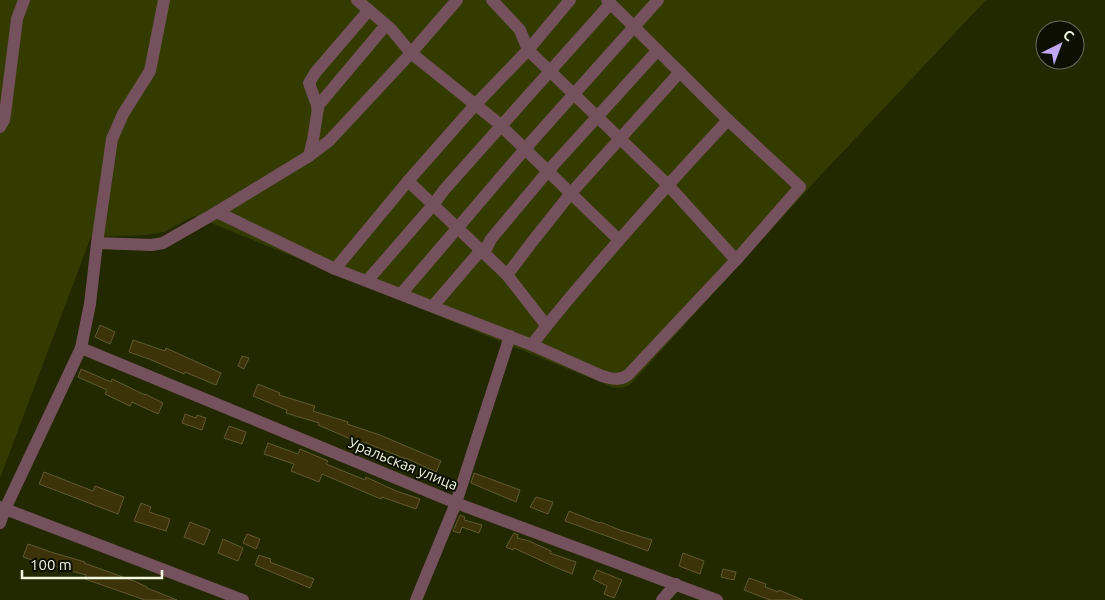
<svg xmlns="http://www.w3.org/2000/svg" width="1105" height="600" font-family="Ubuntu,sans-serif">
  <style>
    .green { fill: #333b01 }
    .building { fill: #3c3408; stroke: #625a30 }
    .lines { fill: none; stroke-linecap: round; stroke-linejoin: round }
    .minor { stroke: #74515c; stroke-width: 12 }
    .labels { text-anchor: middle; stroke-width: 4; stroke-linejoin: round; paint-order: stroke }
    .street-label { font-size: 15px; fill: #f1f7e0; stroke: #0c0f02 }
  </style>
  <rect width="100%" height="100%" fill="#222800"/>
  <path class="green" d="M 0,0 L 986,0 L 820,176 L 630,385 L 622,388 L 612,387 L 194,216 L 164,232 L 146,235 L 91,237 L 0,478 Z"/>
  <g class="building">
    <path d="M 100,325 L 115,332 L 110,344 L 95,337 Z"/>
    <path d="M 133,340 L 165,351 L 166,348 L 221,373 L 216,385 L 185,372 L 184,374 L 149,359 L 129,352 Z"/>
    <path d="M 242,356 L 249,358 L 244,369 L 238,366 Z"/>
    <path d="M 81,369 L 111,382 L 112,379 L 145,395 L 145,394 L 163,403 L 158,414 L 132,402 L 130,406 L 105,394 L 107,390 L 78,377 Z"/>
    <path d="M 258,384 L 280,393 L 279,395 L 315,406 L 313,411 L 348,422 L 347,424 L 380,435 L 441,461 L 436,472 L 406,458 L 406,459 L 364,442 L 363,443 L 351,439 L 318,425 L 319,423 L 286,413 L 287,410 L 253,396 Z"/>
    <path d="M 185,414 L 196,418 L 197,415 L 206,418 L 202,430 L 182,423 Z"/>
    <path d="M 229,426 L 246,432 L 242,444 L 224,438 Z"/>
    <path d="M 268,443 L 298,454 L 300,449 L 328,461 L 326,464 L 365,480 L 366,477 L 396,491 L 420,499 L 416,509 L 382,497 L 381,499 L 322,474 L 319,482 L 291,471 L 294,464 L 264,454 Z"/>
    <path d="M 44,472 L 93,491 L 95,486 L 124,497 L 118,514 L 39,484 Z"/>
    <path d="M 474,473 L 520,490 L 516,502 L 471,483 Z"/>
    <path d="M 536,497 L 553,502 L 548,514 L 530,507 Z"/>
    <path d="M 141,503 L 151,507 L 149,512 L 170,519 L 166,531 L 134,521 Z"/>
    <path d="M 569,511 L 599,523 L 600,522 L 620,530 L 652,540 L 648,551 L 565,521 Z"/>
    <path d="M 460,515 L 465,517 L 464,520 L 482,525 L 479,533 L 462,527 L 460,533 L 453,531 Z"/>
    <path d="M 190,522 L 210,530 L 204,545 L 184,537 Z"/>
    <path d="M 514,533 L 518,535 L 517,538 L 529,541 L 551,551 L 550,553 L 576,562 L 572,574 L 555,567 L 514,548 L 513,550 L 506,547 Z"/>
    <path d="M 247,534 L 260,539 L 256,549 L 243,543 Z"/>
    <path d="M 223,539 L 243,548 L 238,561 L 218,553 Z"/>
    <path d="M 28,544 L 54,553 L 85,562 L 84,563 L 134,581 L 147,587 L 147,588 L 177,600 L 145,600 L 85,579 L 86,575 L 50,565 L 50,566 L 23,557 Z"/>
    <path d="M 683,553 L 704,561 L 700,574 L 679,566 Z"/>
    <path d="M 259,555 L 271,559 L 270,562 L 314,579 L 310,588 L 255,565 Z"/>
    <path d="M 723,569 L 736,572 L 734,580 L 721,577 Z"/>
    <path d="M 597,570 L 622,580 L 614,598 L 604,594 L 607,586 L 593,579 Z"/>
    <path d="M 749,578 L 766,584 L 765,587 L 778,592 L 779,590 L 803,600 L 770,600 L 744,590 Z"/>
  </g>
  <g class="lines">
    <g class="minor">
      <path d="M 357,0 L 391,29 L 411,53 L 497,122 L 619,240"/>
      <path d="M 492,0 L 520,30 L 528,50 L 668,185 L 736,260"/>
      <path d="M 317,107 L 386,25"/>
      <path d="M 0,127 L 4,120 L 5,114 L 17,19 L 24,0"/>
      <path d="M 309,156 L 313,140 L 318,108 L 309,83 L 315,73 L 369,10"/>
      <path d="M 408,181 L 507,275 L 546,325"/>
      <path d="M 217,212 L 309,156 L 329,141 L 411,53 L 457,0"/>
      <path d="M 97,243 L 152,245 L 163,243 L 217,212 L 335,269 L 532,345 L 602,376 C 612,379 619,381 628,375 L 736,260 L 800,187 L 728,120 L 607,0"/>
      <path d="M 335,269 L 408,181 L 475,105 L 528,50 L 570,0"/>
      <path d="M 507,275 L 532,242 L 571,193 L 680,72"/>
      <path d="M 367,281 L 433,205 L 444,190 L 610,4"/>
      <path d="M 401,294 L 531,142 L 658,0"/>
      <path d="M 433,306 L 481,250 L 486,249 L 491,239 L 548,171 L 657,51"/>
      <path d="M 532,345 C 552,318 574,293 595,268 C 638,218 683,168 728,120"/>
      <path d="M 81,348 L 456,503 L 717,600"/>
      <path d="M 0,507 L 243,600"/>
      <path d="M 0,523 L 5,509 L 81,348 L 90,304 L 97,243 L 112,139 L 123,114 L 150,71 L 164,0"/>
      <path d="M 416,600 L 456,503 L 510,336"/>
      <path d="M 662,600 L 676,584"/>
    </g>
  </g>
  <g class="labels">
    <g class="street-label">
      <text transform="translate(403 464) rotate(22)" y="5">Уральская улица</text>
    </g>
  </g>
  <g transform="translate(1060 45) rotate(42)"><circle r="24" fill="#0c0f02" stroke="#686c5b"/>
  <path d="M0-4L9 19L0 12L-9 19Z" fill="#c0a8f4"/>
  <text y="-8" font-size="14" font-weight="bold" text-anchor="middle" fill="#f1f7e0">С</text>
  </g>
  <path d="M22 570v8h140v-8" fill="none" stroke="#f1f7e0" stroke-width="2.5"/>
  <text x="30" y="570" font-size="15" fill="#f1f7e0" stroke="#0c0f02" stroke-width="4" paint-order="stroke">100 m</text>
</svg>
